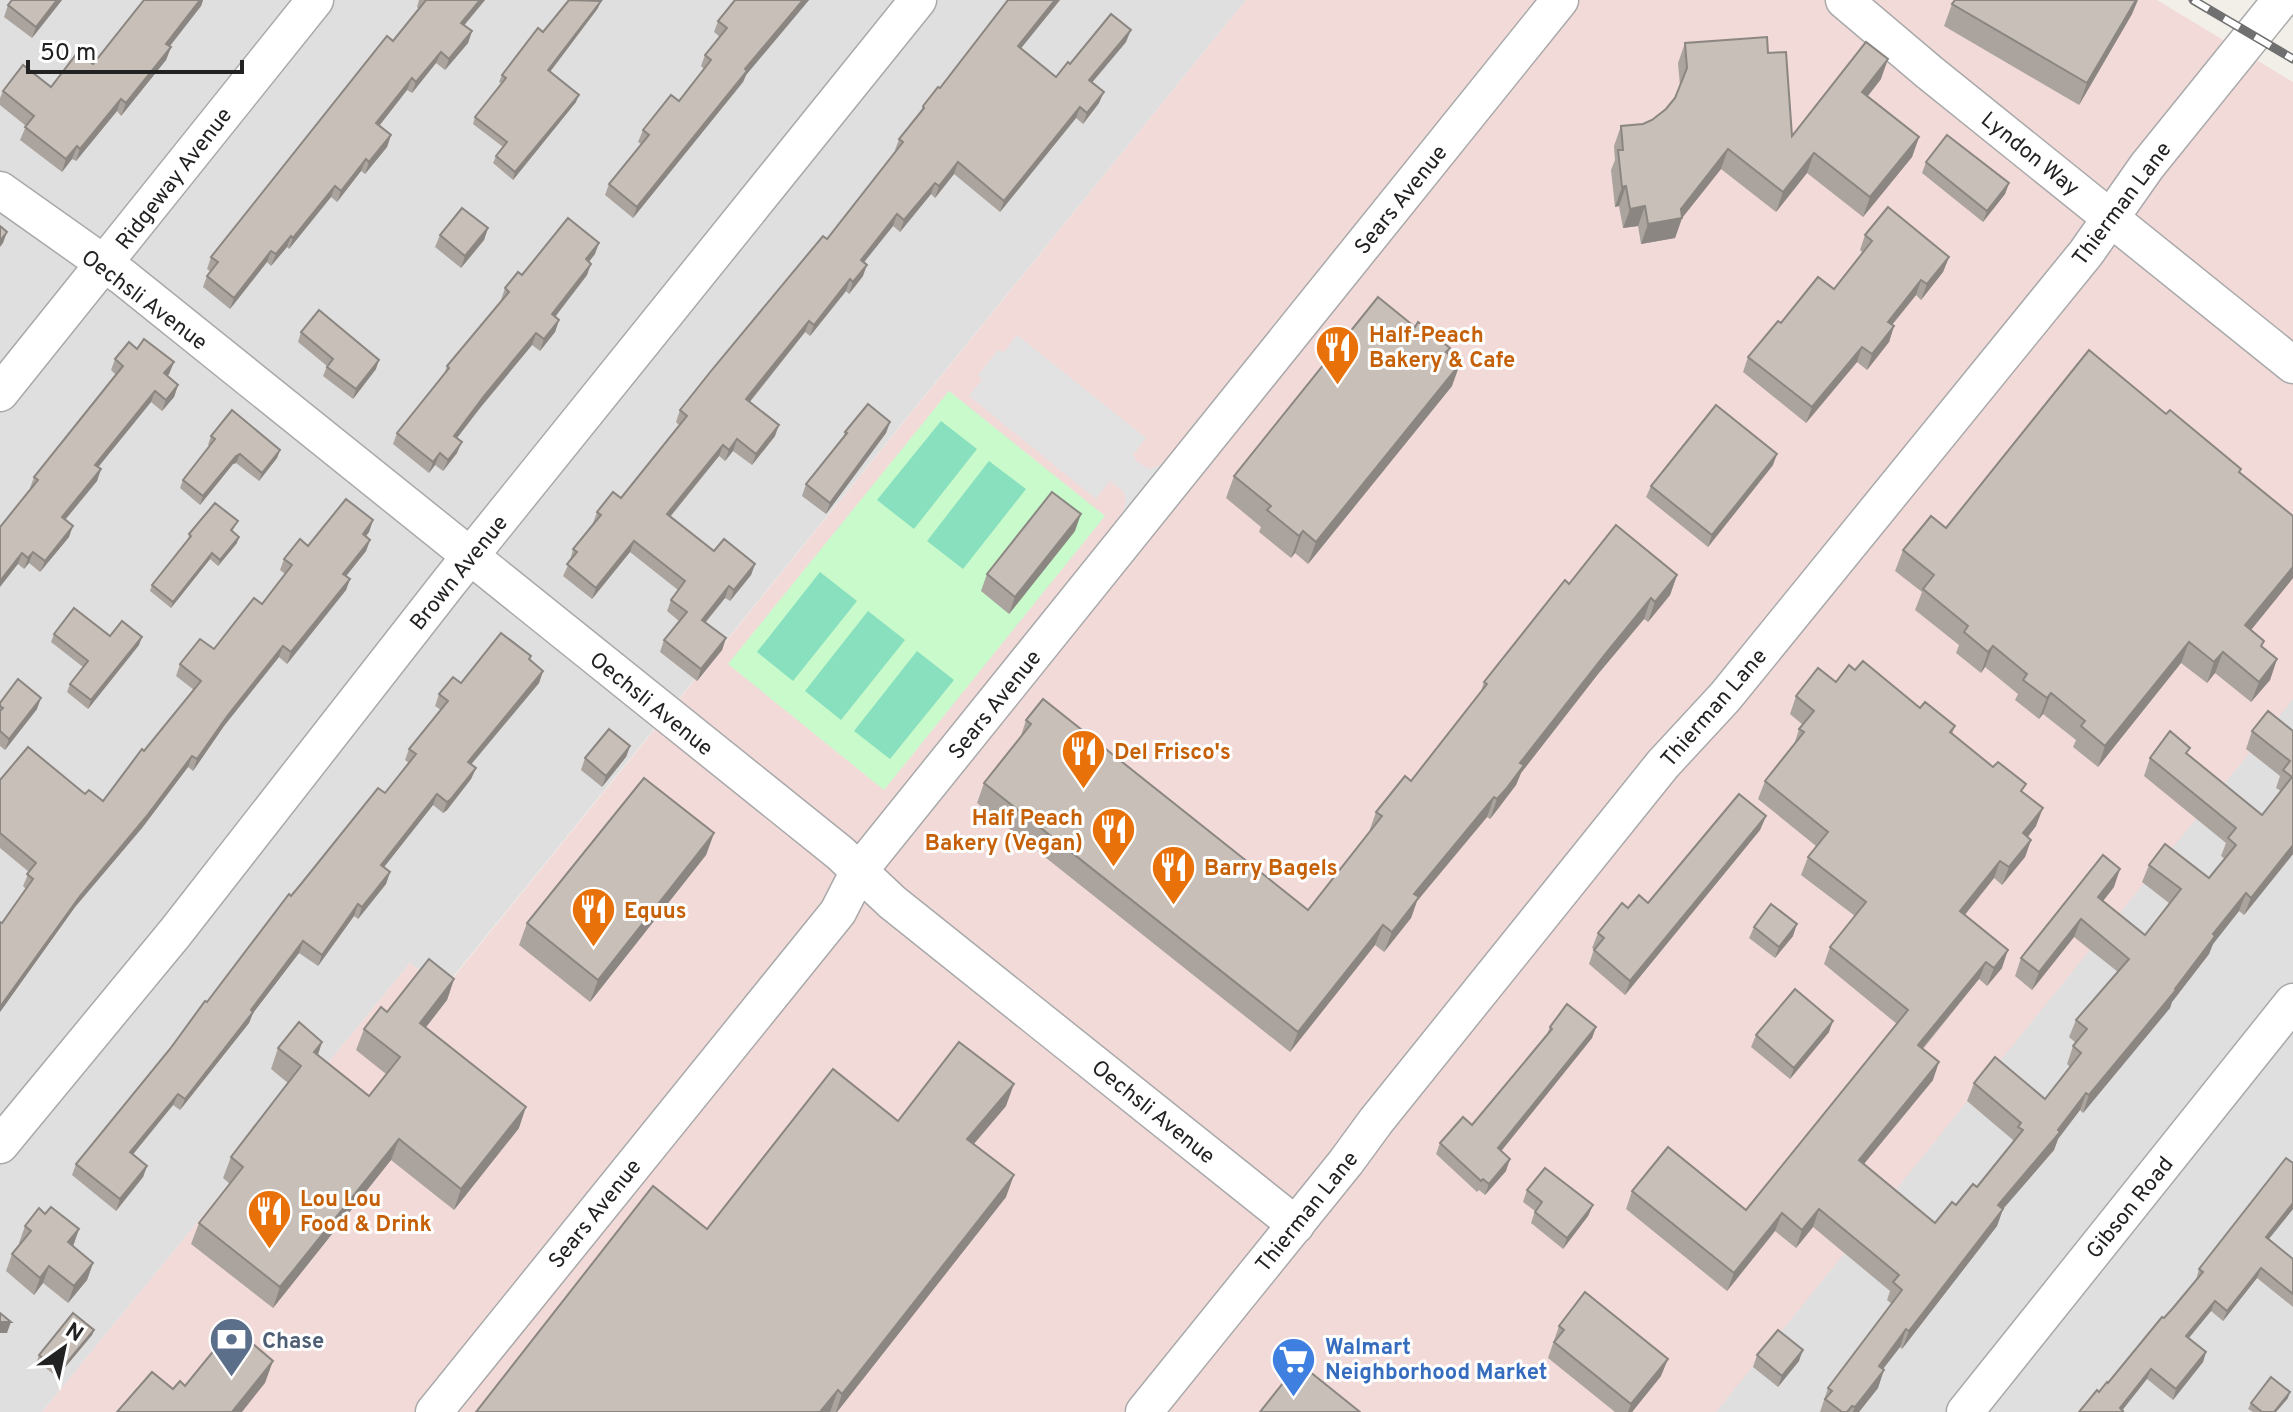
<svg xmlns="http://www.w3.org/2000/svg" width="2293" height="1412" font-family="Overpass,sans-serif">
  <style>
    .residential { fill: #e0dfdf }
    .commercial { fill: #f2dad9 }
    .park { fill: #c8facc }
    .pitch { fill: #88e0be }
    .parking { fill: #e2e2e2 }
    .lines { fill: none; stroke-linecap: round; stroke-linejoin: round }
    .minor-casing { stroke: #a9a9a9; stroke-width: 39 }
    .minor { stroke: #fff; stroke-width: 36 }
    .rail-casing { stroke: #707070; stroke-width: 9 }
    .rail { stroke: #fff; stroke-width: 6; stroke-dasharray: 18; stroke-linecap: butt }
    .wall { fill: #aba49e }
    .shaded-wall { fill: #8b8681 }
    .building { fill: #c7bfb8; stroke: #8b8681; stroke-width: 2 }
    .labels { text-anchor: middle; stroke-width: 6; stroke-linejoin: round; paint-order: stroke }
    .street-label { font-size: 22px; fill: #222; stroke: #fff }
    .food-label { font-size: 22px; font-weight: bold; fill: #c56008; stroke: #fff; text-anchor: start }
    .service-label { font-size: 22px; font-weight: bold; fill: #4e5e75; stroke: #fff; text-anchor: start }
    .shop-label { font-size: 22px; font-weight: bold; fill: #366cbe; stroke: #fff; text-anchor: start }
  </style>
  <rect width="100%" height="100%" fill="#f2efe9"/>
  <g class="residential">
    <path d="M 0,0 L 1246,0 L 443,989 L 410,963 L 42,1412 L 0,1412 Z"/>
    <path d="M 2293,683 L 2293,1412 L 1709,1412 Z"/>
  </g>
  <path class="commercial" d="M 1246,0 L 2157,0 L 2293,82 L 2293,699 L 1716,1412 L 42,1412 L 410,963 L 444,989 Z"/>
  <path class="park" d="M 949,391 L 1105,516 L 884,790 L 728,664 Z"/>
  <g class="pitch">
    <path d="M 941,421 L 977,449 L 914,529 L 877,500 Z"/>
    <path d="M 989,461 L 1026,489 L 963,569 L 927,541 Z"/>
    <path d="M 820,572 L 857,601 L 793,681 L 757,652 Z"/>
    <path d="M 868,611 L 905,640 L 841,720 L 805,691 Z"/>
    <path d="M 917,651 L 954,680 L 890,759 L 854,731 Z"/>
  </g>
  <path class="parking" d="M 1017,335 L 1146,438 L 1133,455 L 1137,462 L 1150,469 L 1169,462 L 1122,517 L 1126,498 L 1123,491 L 1110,481 L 1096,499 L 969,396 L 982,380 L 978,375 L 998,350 L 1004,352 Z"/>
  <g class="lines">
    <defs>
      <g id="minor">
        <path d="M 1844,0 L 1929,72 L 2293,365"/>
        <path d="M 0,190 L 123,277 L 840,853 L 892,902 L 1296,1225"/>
        <path d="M 0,393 L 315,0"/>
        <path d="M 0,1145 L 175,933 L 450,581 L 918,0"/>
        <path d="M 434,1412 L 838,912 L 859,871 L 1560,0"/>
        <path d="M 1144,1412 L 1346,1162 L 1376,1121 L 1663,764 L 1725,697 L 2086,253 L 2147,166 L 2281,0"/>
        <path d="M 1965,1412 L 2293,1002"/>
      </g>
    </defs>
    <use href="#minor" class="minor-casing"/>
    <use href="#minor" class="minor"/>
    <defs>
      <path id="rail" d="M 2193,0 L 2293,59"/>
    </defs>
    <use href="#rail" class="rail-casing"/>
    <use href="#rail" class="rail"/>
  </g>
  <g class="wall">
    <path d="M 62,0 L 32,38 L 4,17 L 8,5 Z"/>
    <path d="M 144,0 L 203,0 L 201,6 L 170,46 L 171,47 L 166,60 L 121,116 L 117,111 L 76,161 L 72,159 L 62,172 L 20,140 L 26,126 L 0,105 L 0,98 L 3,91 L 51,87 L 93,64 Z"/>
    <path d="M 419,0 L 485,0 L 464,25 L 472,31 L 468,43 L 445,70 L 436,63 L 412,93 L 407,90 L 379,126 L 391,135 L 387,147 L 365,174 L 361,171 L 337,202 L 331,197 L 289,249 L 287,247 L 271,266 L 267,262 L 230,309 L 203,287 L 207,276 L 211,272 L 207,269 L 211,257 L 419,9 L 417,7 Z"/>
    <path d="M 735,0 L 809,0 L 746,75 L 743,82 L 633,218 L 605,195 L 609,184 L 641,144 L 638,142 L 643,130 L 679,101 L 704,69 L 701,66 L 705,55 L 720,37 L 714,32 L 718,21 Z"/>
    <path d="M 1008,0 L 1060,0 L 1021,48 L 1056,77 L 1070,64 L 1126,42 L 1092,82 L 1099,103 L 1083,124 L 1076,118 L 1000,212 L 954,174 L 935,198 L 931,194 L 900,232 L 893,226 L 864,262 L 863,276 L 849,294 L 846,291 L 810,336 L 805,332 L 750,402 L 775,436 L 752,465 L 733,451 L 725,461 L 719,456 L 671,516 L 714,551 L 755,564 L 751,575 L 730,601 L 725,598 L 706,622 L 726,638 L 722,650 L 697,681 L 660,652 L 664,640 L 679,621 L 667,611 L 671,600 L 678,590 L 630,552 L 592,599 L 563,576 L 570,561 L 573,549 L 593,523 L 597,512 L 621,498 L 679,425 L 676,422 L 680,410 L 827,239 L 896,151 L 895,150 L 899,139 L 920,113 L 923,106 L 940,88 Z"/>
    <path d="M 1952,4 L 2132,14 L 2079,105 L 1944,26 Z"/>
    <path d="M 598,8 L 550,72 L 576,102 L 513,180 L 493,163 L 496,156 L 503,147 L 473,124 L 475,117 L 501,83 L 499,82 L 502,75 L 543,32 Z"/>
    <path d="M 1685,43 L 1768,53 L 1792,136 L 1881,79 L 1868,96 L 1919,137 L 1912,157 L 1863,217 L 1807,173 L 1776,212 L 1721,169 L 1682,218 L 1675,238 L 1641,244 L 1638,226 L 1623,228 L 1619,206 L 1615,207 L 1611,170 L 1615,160 L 1614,146 L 1621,126 L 1643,124 L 1652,120 L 1666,109 L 1675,98 L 1680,86 L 1678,63 Z"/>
    <path d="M 1926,162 L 2009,183 L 2005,194 L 1983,222 L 1922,173 Z"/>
    <path d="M 488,228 L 484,240 L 461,268 L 435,247 L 440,235 Z"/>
    <path d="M 1865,235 L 1949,257 L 1943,272 L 1921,300 L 1916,295 L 1892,325 L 1894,326 L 1889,342 L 1867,370 L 1857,362 L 1806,423 L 1743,372 L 1748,357 L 1834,289 L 1863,253 L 1860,250 Z"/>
    <path d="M 595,254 L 589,262 L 587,275 L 555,317 L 559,320 L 555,332 L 540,351 L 532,345 L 480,408 L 457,438 L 457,453 L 443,471 L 435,465 L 429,473 L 393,444 L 397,433 L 444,375 L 447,366 L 501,300 L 505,288 L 522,275 Z"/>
    <path d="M 1415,327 L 1450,348 L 1448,354 L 1452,386 L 1308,564 L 1295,553 L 1291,558 L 1259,532 L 1261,527 L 1226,498 L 1234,476 Z"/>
    <path d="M 301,332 L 376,369 L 353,399 L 323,376 L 327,366 L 298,342 Z"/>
    <path d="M 137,349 L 174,362 L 168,376 L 178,385 L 174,397 L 162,411 L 151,402 L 98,467 L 101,469 L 97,481 L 66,519 L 69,537 L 40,572 L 29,563 L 24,569 L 18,564 L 30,489 L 30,488 L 34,477 L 116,375 L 111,370 L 115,359 Z"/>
    <path d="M 2166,414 L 2240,473 L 2293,578 L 2251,630 L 2262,647 L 2277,659 L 2270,680 L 2251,702 L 2215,673 L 2207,683 L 2181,663 L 2098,767 L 2073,747 L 2076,740 L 2043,714 L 2039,719 L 2015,700 L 2018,694 L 1985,667 L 1981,673 L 1956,653 L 1959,645 L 1915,610 L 1922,592 L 1895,571 L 1903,550 Z"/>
    <path d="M 890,422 L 886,433 L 826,514 L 802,496 L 806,484 L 843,438 L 845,432 Z"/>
    <path d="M 211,436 L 280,450 L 277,458 L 259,481 L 236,463 L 233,464 L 200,505 L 180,488 L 183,480 L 210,446 L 208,445 Z"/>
    <path d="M 1773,465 L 1708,547 L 1646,497 L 1651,486 Z"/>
    <path d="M 373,520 L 369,532 L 366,536 L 370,540 L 366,551 L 346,576 L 350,579 L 346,590 L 287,664 L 279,657 L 224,726 L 193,771 L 188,767 L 142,828 L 75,907 L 0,1012 L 0,922 L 2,923 L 26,889 L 23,886 L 29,872 L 0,848 L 0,780 L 85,794 L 103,801 L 194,690 L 176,676 L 180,664 L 214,649 L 262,604 L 285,574 L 280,570 L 284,559 L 308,546 Z"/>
    <path d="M 235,527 L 232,531 L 237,543 L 218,566 L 210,559 L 171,608 L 150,591 L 152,585 L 188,541 L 189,534 Z"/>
    <path d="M 1075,531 L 1009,614 L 981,591 L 987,574 Z"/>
    <path d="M 1677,575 L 1670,595 L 1648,622 L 1644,619 L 1598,674 L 1521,773 L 1516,785 L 1498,809 L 1490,819 L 1487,817 L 1417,901 L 1411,918 L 1384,952 L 1375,945 L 1290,1052 L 977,803 L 984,783 L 1020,739 L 1026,720 L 1308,910 L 1369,832 L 1376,812 L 1411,781 L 1480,694 L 1484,682 L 1569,584 Z"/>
    <path d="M 54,634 L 110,636 L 139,645 L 88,709 L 67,692 L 70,684 L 83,667 L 51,642 Z"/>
    <path d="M 530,660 L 543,671 L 539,683 L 471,764 L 476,768 L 471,779 L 447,810 L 443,813 L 433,805 L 384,867 L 390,872 L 386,884 L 358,919 L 354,916 L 318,966 L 299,953 L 253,1013 L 249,1023 L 180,1110 L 173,1105 L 133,1154 L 147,1166 L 143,1177 L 116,1211 L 72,1175 L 76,1164 L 207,1002 L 291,896 L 385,793 L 409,763 L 405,760 L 409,749 L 441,710 L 435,706 L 439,694 L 461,683 Z"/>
    <path d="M 1855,670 L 1920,708 L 1955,726 L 1952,734 L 2023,792 L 2036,826 L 2028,837 L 2031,840 L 2025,857 L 2002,885 L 1994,878 L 1965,915 L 2002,968 L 1987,986 L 1979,979 L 1923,1049 L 1933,1080 L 1864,1164 L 1935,1223 L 1977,1187 L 2012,1144 L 2013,1140 L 1967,1101 L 1974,1083 L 2045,1099 L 2070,1067 L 2067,1064 L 2073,1046 L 2076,1043 L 2069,1037 L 2076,1020 L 2118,972 L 2074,937 L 2032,990 L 2015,976 L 2021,958 L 2114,887 L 2103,901 L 2145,935 L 2169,903 L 2142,882 L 2149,865 L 2209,878 L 2225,859 L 2221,856 L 2226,843 L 2144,776 L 2150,758 L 2188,754 L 2262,815 L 2281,791 L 2276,788 L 2280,776 L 2246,749 L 2252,731 L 2293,731 L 2293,854 L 2244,915 L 2239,911 L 2213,944 L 2209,954 L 2172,1002 L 2170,1008 L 2083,1113 L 2080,1110 L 2058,1139 L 2054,1150 L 2003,1209 L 1997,1226 L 1902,1349 L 1900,1347 L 1883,1369 L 1878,1388 L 1859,1412 L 1820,1412 L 1828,1388 L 1892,1304 L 1887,1300 L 1890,1291 L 1813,1227 L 1796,1248 L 1775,1231 L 1727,1291 L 1626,1209 L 1632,1191 L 1746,1210 L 1897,1024 L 1824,964 L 1830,947 L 1855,916 L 1801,875 L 1808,857 L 1816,846 L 1758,799 L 1765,781 L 1794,745 L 1799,729 L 1803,725 L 1790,714 L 1796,696 L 1836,682 Z"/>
    <path d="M 0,703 L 37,709 L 5,750 L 0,746 Z"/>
    <path d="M 630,746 L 626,757 L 602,787 L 581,770 L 585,758 Z"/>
    <path d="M 1766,816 L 1760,830 L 1625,995 L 1589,964 L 1594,949 L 1592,948 L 1598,933 L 1628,908 L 1648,903 Z"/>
    <path d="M 714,833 L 706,855 L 590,1002 L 519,945 L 527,923 Z"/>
    <path d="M 1754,927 L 1793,936 L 1775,958 L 1749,938 Z"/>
    <path d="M 454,979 L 447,1000 L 426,1027 L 519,1128 L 454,1210 L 391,1160 L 273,1308 L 191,1244 L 199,1223 L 230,1184 L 223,1178 L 231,1157 L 288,1083 L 271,1069 L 278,1048 L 322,1042 L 318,1055 L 369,1096 L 386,1074 L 356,1050 L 364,1029 L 387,1012 Z"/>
    <path d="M 1550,1027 L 1596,1027 L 1592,1038 L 1501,1151 L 1506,1171 L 1485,1195 L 1479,1190 L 1477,1192 L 1436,1154 L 1440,1143 L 1472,1125 L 1547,1034 Z"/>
    <path d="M 1829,1032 L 1790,1079 L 1751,1047 L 1756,1035 Z"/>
    <path d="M 1006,1106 L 974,1144 L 1006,1197 L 837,1412 L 476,1412 L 707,1229 L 898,1121 Z"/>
    <path d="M 1527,1190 L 1593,1205 L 1588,1216 L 1563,1249 L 1531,1223 L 1535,1211 L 1523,1202 Z"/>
    <path d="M 2293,1209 L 2269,1239 L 2293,1259 L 2293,1307 L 2257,1278 L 2223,1321 L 2211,1311 L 2189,1338 L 2206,1352 L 2203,1362 L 2173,1400 L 2147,1379 L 2108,1383 L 2173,1308 L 2196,1280 L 2199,1269 Z"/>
    <path d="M 45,1214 L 79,1229 L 73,1246 L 93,1263 L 87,1280 L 68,1303 L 43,1283 L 34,1295 L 6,1271 L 12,1254 L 20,1244 L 19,1243 L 25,1226 Z"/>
    <path d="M 1559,1326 L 1661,1376 L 1632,1412 L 1615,1412 L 1548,1358 Z"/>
    <path d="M 94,1330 L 92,1335 L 57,1377 L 37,1361 L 39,1355 Z"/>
    <path d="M 1757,1355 L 1799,1361 L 1778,1387 L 1753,1367 Z"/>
    <path d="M 2288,1398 L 2276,1412 L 2253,1412 L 2248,1409 L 2251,1403 Z"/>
  </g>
  <g class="shaded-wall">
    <path d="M 57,0 L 62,0 L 32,38 L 36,27 Z"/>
    <path d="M 199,0 L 203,0 L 201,6 L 162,56 L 166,44 Z"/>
    <path d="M 480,0 L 485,0 L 457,34 L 461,23 Z"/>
    <path d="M 803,0 L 809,0 L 746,75 L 743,82 L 633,218 L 637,207 L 745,69 Z"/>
    <path d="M 1055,0 L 1060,0 L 1014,57 L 1018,46 Z"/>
    <path d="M 2136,0 L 2138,0 L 2132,14 L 2079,105 L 2087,83 Z"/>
    <path d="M 601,1 L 598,8 L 546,77 L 548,70 Z"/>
    <path d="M 1131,30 L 1126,42 L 1085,91 L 1089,80 Z"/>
    <path d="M 472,31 L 468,43 L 445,70 L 449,59 Z"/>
    <path d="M 171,47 L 166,60 L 121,116 L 126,103 Z"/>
    <path d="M 441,52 L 436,63 L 412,93 L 416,82 Z"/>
    <path d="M 1888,59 L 1881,79 L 1855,112 L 1862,92 Z"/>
    <path d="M 412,78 L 407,90 L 372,135 L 376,123 Z"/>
    <path d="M 1104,92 L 1099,103 L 1083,124 L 1087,113 Z"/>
    <path d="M 579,95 L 576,102 L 513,180 L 515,172 Z"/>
    <path d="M 121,99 L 117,111 L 76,161 L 80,149 Z"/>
    <path d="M 1080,107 L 1076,118 L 1000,212 L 1004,201 Z"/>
    <path d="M 391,135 L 387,147 L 365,174 L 369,162 Z"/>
    <path d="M 1919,137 L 1912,157 L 1863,217 L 1870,197 Z"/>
    <path d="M 77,146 L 72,159 L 62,172 L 66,159 Z"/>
    <path d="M 1728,149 L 1721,169 L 1682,218 L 1675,238 L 1641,244 L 1648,224 L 1681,209 Z"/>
    <path d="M 1814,153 L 1807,173 L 1776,212 L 1783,192 Z"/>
    <path d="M 366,159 L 361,171 L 337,202 L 341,191 Z"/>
    <path d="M 958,162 L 954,174 L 935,198 L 939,186 Z"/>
    <path d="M 935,183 L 931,194 L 900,232 L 904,220 Z"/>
    <path d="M 2009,183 L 2005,194 L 1983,222 L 1987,211 Z"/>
    <path d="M 335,186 L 331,197 L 289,249 L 293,238 Z"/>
    <path d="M 1626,186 L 1619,206 L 1615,207 L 1622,187 Z"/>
    <path d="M 1645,206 L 1638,226 L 1623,228 L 1630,209 Z"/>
    <path d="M 897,214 L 893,226 L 857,271 L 861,260 Z"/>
    <path d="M 488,228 L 484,240 L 461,268 L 465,256 Z"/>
    <path d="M 7,232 L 3,243 L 0,247 L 0,241 Z"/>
    <path d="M 291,236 L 287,247 L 271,266 L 276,254 Z"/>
    <path d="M 599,243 L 595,254 L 581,271 L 586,259 Z"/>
    <path d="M 271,251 L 267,262 L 230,309 L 234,298 Z"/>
    <path d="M 1949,257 L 1943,272 L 1921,300 L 1927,284 Z"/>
    <path d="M 591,264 L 587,275 L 548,326 L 552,314 Z"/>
    <path d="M 867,265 L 863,276 L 849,294 L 853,282 Z"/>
    <path d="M 850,279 L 846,291 L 810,336 L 814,325 Z"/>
    <path d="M 1921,280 L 1916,295 L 1882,337 L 1888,322 Z"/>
    <path d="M 559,320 L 555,332 L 540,351 L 544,339 Z"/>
    <path d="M 809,321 L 805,332 L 742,411 L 746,399 Z"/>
    <path d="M 1894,326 L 1889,342 L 1867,370 L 1872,354 Z"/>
    <path d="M 536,333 L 532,345 L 480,408 L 450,447 L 454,436 L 484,396 Z"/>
    <path d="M 1862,347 L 1857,362 L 1806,423 L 1812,407 Z"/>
    <path d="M 379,360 L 376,369 L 353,399 L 356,389 Z"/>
    <path d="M 174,362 L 169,374 L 160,385 L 164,373 Z"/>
    <path d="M 1460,364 L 1452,386 L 1308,564 L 1316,542 Z"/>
    <path d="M 178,385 L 174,397 L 162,411 L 166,400 Z"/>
    <path d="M 155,391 L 151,402 L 91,476 L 95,465 Z"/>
    <path d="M 890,422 L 886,433 L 826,514 L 830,503 Z"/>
    <path d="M 779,425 L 775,436 L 752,465 L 756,454 Z"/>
    <path d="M 737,439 L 733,451 L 725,461 L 729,450 Z"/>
    <path d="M 462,442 L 457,453 L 443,471 L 448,460 Z"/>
    <path d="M 723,445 L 719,456 L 663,525 L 667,514 Z"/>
    <path d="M 280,450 L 277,458 L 259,481 L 262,473 Z"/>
    <path d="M 440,453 L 435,465 L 429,473 L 433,462 Z"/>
    <path d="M 240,454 L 236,463 L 233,464 L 200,505 L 203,496 L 236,456 Z"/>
    <path d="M 1777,454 L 1773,465 L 1708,547 L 1712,535 Z"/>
    <path d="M 101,469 L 97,481 L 58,528 L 62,517 Z"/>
    <path d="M 1081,514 L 1075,531 L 1009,614 L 1015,597 Z"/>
    <path d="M 373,520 L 369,532 L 359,545 L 363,534 Z"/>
    <path d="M 73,526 L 69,537 L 40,572 L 45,561 Z"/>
    <path d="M 1303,531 L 1295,553 L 1291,558 L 1299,536 Z"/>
    <path d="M 239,537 L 237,543 L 218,566 L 220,560 Z"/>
    <path d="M 370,540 L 366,551 L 339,585 L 343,574 Z"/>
    <path d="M 634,541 L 630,552 L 592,599 L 596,588 Z"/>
    <path d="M 33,552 L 29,563 L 24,569 L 28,558 Z"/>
    <path d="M 22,553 L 18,564 L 0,587 L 0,581 Z"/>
    <path d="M 212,553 L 210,559 L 171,608 L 173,602 Z"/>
    <path d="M 755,564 L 751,575 L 730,601 L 734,590 Z"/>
    <path d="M 2293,567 L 2293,578 L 2238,646 L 2245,625 Z"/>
    <path d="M 1677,575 L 1670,595 L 1648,622 L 1655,602 Z"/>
    <path d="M 350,579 L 346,590 L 287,664 L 291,652 Z"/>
    <path d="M 729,586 L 725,598 L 698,631 L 702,620 Z"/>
    <path d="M 1651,598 L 1644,619 L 1598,674 L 1521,773 L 1516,785 L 1490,819 L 1497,799 L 1520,763 L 1606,653 Z"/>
    <path d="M 142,637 L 139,645 L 88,709 L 91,700 Z"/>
    <path d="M 726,638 L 722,650 L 697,681 L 701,669 Z"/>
    <path d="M 2189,642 L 2181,663 L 2098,767 L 2105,746 Z"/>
    <path d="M 283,646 L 279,657 L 224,726 L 193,771 L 197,759 L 228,715 Z"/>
    <path d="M 1993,646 L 1985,667 L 1981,673 L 1988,652 Z"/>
    <path d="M 2223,652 L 2215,673 L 2207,683 L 2214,662 Z"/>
    <path d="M 2277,659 L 2270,680 L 2251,702 L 2259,682 Z"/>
    <path d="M 543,671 L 539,683 L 464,773 L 468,762 Z"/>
    <path d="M 2051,693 L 2043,714 L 2039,719 L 2047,698 Z"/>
    <path d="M 41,698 L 37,709 L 5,750 L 9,739 Z"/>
    <path d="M 630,746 L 626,757 L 602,787 L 606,776 Z"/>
    <path d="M 192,756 L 188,767 L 142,828 L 75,907 L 0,1012 L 0,1007 L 80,896 Z"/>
    <path d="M 476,768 L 471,779 L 447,810 L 443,813 L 447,802 Z"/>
    <path d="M 437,794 L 433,805 L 377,876 L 381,865 Z"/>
    <path d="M 1494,797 L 1487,817 L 1417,901 L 1411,918 L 1384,952 L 1392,932 L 1414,894 Z"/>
    <path d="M 2043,808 L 2036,826 L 2017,850 L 2023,833 Z"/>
    <path d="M 1766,816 L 1760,830 L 1625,995 L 1630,981 Z"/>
    <path d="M 714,833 L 706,855 L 590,1002 L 598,980 Z"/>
    <path d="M 2031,840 L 2025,857 L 2002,885 L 2009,867 Z"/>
    <path d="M 2293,845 L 2293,854 L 2244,915 L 2251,898 Z"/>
    <path d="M 2000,861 L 1994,878 L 1953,929 L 1960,911 Z"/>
    <path d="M 2120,869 L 2114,887 L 2092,915 L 2098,897 Z"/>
    <path d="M 390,872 L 386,884 L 358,919 L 362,907 Z"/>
    <path d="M 2246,893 L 2239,911 L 2213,944 L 2209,954 L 2172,1002 L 2170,1008 L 2083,1113 L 2089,1095 L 2175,989 L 2213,934 Z"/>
    <path d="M 358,904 L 354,916 L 318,966 L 322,955 Z"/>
    <path d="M 2081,919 L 2074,937 L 2032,990 L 2039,972 Z"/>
    <path d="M 1797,924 L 1793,936 L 1775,958 L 1779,947 Z"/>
    <path d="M 1383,925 L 1375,945 L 1290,1052 L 1298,1032 Z"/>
    <path d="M 303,941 L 299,953 L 253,1013 L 249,1023 L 180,1110 L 185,1099 Z"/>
    <path d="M 2008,950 L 2002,968 L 1987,986 L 1994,968 Z"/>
    <path d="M 1986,962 L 1979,979 L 1911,1062 L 1918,1045 Z"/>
    <path d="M 454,979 L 447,1000 L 413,1044 L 420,1023 Z"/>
    <path d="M 1833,1021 L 1829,1032 L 1790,1079 L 1794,1068 Z"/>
    <path d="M 1596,1027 L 1592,1038 L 1494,1160 L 1498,1148 Z"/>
    <path d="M 322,1042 L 315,1063 L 314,1052 Z"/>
    <path d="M 1939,1062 L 1933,1080 L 1853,1177 L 1859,1160 Z"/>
    <path d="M 1014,1084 L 1006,1106 L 959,1161 L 967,1139 Z"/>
    <path d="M 2086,1093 L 2080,1110 L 2058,1139 L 2054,1150 L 2003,1209 L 1997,1226 L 1902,1349 L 1909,1331 L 1998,1205 Z"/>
    <path d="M 178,1094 L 173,1105 L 126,1163 L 130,1152 Z"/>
    <path d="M 526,1107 L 519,1128 L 454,1210 L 461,1189 Z"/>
    <path d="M 399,1139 L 391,1160 L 273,1308 L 280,1287 Z"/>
    <path d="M 1510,1159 L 1506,1171 L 1485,1195 L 1489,1184 Z"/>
    <path d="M 147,1166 L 143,1177 L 116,1211 L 120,1199 Z"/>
    <path d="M 1014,1175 L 1006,1197 L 837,1412 L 836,1412 L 842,1394 Z"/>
    <path d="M 2293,1203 L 2293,1209 L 2262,1247 L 2266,1237 Z"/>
    <path d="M 1593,1205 L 1588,1216 L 1563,1249 L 1567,1238 Z"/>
    <path d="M 1819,1209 L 1813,1227 L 1796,1248 L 1802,1230 Z"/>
    <path d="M 1782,1213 L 1775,1231 L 1727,1291 L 1734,1273 Z"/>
    <path d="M 79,1229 L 73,1246 L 68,1242 Z"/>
    <path d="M 93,1263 L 87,1280 L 68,1303 L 74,1286 Z"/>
    <path d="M 49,1266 L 43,1283 L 34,1295 L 40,1278 Z"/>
    <path d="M 2261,1268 L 2257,1278 L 2223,1321 L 2227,1311 Z"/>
    <path d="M 2215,1301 L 2211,1311 L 2182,1346 L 2186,1336 Z"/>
    <path d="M 0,1322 L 11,1322 L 7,1333 L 0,1333 Z"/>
    <path d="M 1906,1329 L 1900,1347 L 1872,1383 L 1879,1366 Z"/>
    <path d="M 94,1330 L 92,1335 L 57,1377 L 59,1372 Z"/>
    <path d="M 1803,1350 L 1799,1361 L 1778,1387 L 1782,1376 Z"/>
    <path d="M 2206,1352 L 2203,1362 L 2173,1400 L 2176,1389 Z"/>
    <path d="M 1668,1359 L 1661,1376 L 1632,1412 L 1628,1412 L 1631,1404 Z"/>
    <path d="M 273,1361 L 265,1383 L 242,1412 L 232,1412 Z"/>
    <path d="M 2151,1369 L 2147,1379 L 2121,1412 L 2120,1408 Z"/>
    <path d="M 1884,1370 L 1878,1388 L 1859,1412 L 1853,1412 L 1855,1407 Z"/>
    <path d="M 838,1390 L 830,1412 L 820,1412 Z"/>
    <path d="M 2290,1392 L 2288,1398 L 2276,1412 L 2274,1412 Z"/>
  </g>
  <g class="building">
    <path d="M 12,0 L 57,0 L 36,27 L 8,5 Z"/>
    <path d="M 144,0 L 200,0 L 166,44 L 171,47 L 126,103 L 121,99 L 80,149 L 77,146 L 66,159 L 25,127 L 34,116 L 3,91 L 23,65 L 51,87 L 78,52 L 93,64 Z"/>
    <path d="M 426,0 L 480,0 L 461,23 L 472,31 L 449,59 L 441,52 L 416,82 L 412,78 L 376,123 L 391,135 L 369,162 L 366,159 L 341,191 L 335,186 L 293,238 L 291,236 L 276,254 L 271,251 L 234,298 L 207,276 L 218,262 L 211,257 L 387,36 L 393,41 Z"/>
    <path d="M 569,0 L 601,1 L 548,70 L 579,95 L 515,172 L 496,156 L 507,142 L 475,117 L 506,78 L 502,75 L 538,28 L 543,32 Z"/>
    <path d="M 735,0 L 803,0 L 745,69 L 747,71 L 637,207 L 609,184 L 649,135 L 643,130 L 671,95 L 679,101 L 711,60 L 705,55 L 727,28 L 718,21 Z"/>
    <path d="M 1008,0 L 1055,0 L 1018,46 L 1056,77 L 1068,62 L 1070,64 L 1111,14 L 1131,30 L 1089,80 L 1104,92 L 1087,113 L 1080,107 L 1004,201 L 958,162 L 939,186 L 935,183 L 904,220 L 897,214 L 861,260 L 867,265 L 853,282 L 850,279 L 814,325 L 809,321 L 746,399 L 779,425 L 756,454 L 737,439 L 729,450 L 723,445 L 667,514 L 714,551 L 724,539 L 755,564 L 734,590 L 729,586 L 702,620 L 726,638 L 701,669 L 664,640 L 687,612 L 671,600 L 685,581 L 634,541 L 596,588 L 567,564 L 577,552 L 573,549 L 601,515 L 597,512 L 613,492 L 621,498 L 687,416 L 680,410 L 711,371 L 823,236 L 827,239 L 903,142 L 899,139 L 924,108 L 923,106 L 938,87 L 940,88 Z"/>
    <path d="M 1955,0 L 2136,0 L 2087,83 L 1952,4 Z"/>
    <path d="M 1767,37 L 1768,53 L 1786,52 L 1792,136 L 1866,42 L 1888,59 L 1862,92 L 1919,137 L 1870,197 L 1814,153 L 1783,192 L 1728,149 L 1681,209 L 1682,218 L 1648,224 L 1645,206 L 1630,209 L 1626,186 L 1622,187 L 1618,150 L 1623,150 L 1621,126 L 1643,124 L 1652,120 L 1666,109 L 1675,98 L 1687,68 L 1685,43 Z"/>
    <path d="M 1947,135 L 2009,183 L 1987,211 L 1926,162 Z"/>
    <path d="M 1888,207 L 1949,257 L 1927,284 L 1921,280 L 1888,322 L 1894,326 L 1872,354 L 1862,347 L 1812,407 L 1748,357 L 1778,321 L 1781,323 L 1818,277 L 1834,289 L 1872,241 L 1865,235 Z"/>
    <path d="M 462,208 L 488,228 L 465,256 L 440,235 Z"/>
    <path d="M 568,218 L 599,243 L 586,259 L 591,264 L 552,314 L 559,320 L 544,339 L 536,333 L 484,396 L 454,436 L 462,442 L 448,460 L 440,453 L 433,462 L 397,433 L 449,368 L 447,366 L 509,292 L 505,288 L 518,272 L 522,275 Z"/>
    <path d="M 0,226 L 7,232 L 0,241 Z"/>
    <path d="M 1378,297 L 1415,327 L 1418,322 L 1450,348 L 1446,352 L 1460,364 L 1316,542 L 1303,531 L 1299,536 L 1267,510 L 1271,506 L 1234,476 Z"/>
    <path d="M 319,310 L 379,360 L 356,389 L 327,367 L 333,359 L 301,332 Z"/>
    <path d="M 144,339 L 174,362 L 164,373 L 178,385 L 166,400 L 155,391 L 95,465 L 101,469 L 62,517 L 73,526 L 45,561 L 33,552 L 28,558 L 22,553 L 0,581 L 0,527 L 38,480 L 34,477 L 123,366 L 115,359 L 129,342 L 137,349 Z"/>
    <path d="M 2089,350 L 2166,414 L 2170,410 L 2241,469 L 2239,472 L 2293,516 L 2293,567 L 2245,625 L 2264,641 L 2261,646 L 2277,659 L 2259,682 L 2223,652 L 2214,662 L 2189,642 L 2105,746 L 2081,726 L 2085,721 L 2051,693 L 2047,698 L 2023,680 L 2027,674 L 1993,646 L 1988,652 L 1964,632 L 1968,626 L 1923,589 L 1934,575 L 1903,550 L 1931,516 L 1946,528 Z"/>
    <path d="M 868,404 L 890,422 L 830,503 L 806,484 L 847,433 L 845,432 Z"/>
    <path d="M 1716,405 L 1777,454 L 1712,535 L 1651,486 Z"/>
    <path d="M 232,410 L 280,450 L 262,473 L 240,454 L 236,456 L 203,496 L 183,480 L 215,439 L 211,436 Z"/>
    <path d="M 1052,492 L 1081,514 L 1015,597 L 987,574 Z"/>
    <path d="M 346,499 L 373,520 L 363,534 L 370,540 L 343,574 L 350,579 L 291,652 L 283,646 L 228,715 L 197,759 L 192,756 L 146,817 L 80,896 L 0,1007 L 0,922 L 2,923 L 33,879 L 27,874 L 36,863 L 0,833 L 0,780 L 28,747 L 85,794 L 89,790 L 103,801 L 142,749 L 144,751 L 201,681 L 180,664 L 200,639 L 214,649 L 254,598 L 262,604 L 292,565 L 284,559 L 300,539 L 308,546 Z"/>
    <path d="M 215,503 L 238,521 L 231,530 L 239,537 L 220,560 L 212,553 L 173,602 L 152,585 L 191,536 L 189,534 Z"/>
    <path d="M 1616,525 L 1677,575 L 1655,602 L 1651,598 L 1606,653 L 1520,763 L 1524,765 L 1506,789 L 1497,799 L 1494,797 L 1414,894 L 1419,897 L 1392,932 L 1383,925 L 1298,1032 L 984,783 L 1031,724 L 1026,720 L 1043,699 L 1308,910 L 1382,816 L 1376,812 L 1405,776 L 1411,781 L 1487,684 L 1484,682 L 1565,580 L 1569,584 Z"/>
    <path d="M 74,608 L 110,636 L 122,621 L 142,637 L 91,700 L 70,684 L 88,661 L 54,634 Z"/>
    <path d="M 501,633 L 531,656 L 529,659 L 543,671 L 468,762 L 476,768 L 451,799 L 447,802 L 437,794 L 381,865 L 390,872 L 362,907 L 358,904 L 322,955 L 303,941 L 251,1010 L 253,1012 L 185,1099 L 178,1094 L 130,1152 L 147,1166 L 120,1199 L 76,1164 L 170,1049 L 205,1001 L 207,1002 L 289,894 L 291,896 L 301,884 L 378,788 L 385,793 L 416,754 L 409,749 L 448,701 L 439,694 L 453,677 L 461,683 Z"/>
    <path d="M 1863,661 L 1920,708 L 1925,702 L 1955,726 L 1950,732 L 1993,767 L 1998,762 L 2026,784 L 2021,791 L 2043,808 L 2023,833 L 2031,840 L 2009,867 L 2000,861 L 1960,911 L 2008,950 L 1994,968 L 1986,962 L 1918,1045 L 1939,1062 L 1859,1160 L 1935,1223 L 1952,1202 L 1956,1205 L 1973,1184 L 1977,1187 L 2023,1130 L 2018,1127 L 2021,1123 L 1974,1083 L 1995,1057 L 2045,1099 L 2081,1053 L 2073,1046 L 2087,1029 L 2076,1020 L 2129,959 L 2081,919 L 2039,972 L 2021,958 L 2103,855 L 2120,869 L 2098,897 L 2145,935 L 2181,889 L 2149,865 L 2165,844 L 2209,878 L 2236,845 L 2228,838 L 2236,828 L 2150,758 L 2170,731 L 2190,748 L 2186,753 L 2262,815 L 2292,777 L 2283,770 L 2290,761 L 2252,731 L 2268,711 L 2293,731 L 2293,845 L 2251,898 L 2246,893 L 2213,934 L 2215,936 L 2175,989 L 2176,990 L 2089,1095 L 2086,1093 L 2058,1130 L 2060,1132 L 1998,1205 L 2003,1209 L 1909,1331 L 1906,1329 L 1879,1366 L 1884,1370 L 1855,1407 L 1852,1406 L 1847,1412 L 1842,1412 L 1825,1399 L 1832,1391 L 1828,1388 L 1902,1290 L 1893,1282 L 1899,1275 L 1819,1209 L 1802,1230 L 1782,1213 L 1734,1273 L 1632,1191 L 1668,1147 L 1746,1210 L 1908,1010 L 1830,947 L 1866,902 L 1808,857 L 1828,832 L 1765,781 L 1804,732 L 1799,729 L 1814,711 L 1796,696 L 1818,668 L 1836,682 L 1849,665 L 1855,670 Z"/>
    <path d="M 18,679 L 41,698 L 9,739 L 0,731 L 0,711 L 3,708 L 0,706 L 0,703 Z"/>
    <path d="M 609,729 L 630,746 L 606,776 L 585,758 Z"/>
    <path d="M 644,778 L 714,833 L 598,980 L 527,923 Z"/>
    <path d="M 1739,794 L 1766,816 L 1630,981 L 1594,950 L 1604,938 L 1598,933 L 1622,903 L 1628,908 L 1639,895 L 1648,903 Z"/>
    <path d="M 1771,904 L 1797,924 L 1779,947 L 1754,927 Z"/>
    <path d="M 429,959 L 454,979 L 420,1023 L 526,1107 L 461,1189 L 399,1139 L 280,1287 L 199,1223 L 243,1167 L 231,1157 L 301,1066 L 278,1048 L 299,1022 L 322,1042 L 314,1052 L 369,1096 L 400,1057 L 364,1029 L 381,1007 L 387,1012 Z"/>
    <path d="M 1795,989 L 1833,1021 L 1794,1068 L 1756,1035 Z"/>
    <path d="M 1567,1004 L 1596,1027 L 1498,1148 L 1510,1159 L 1489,1184 L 1483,1179 L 1481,1181 L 1440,1143 L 1463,1117 L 1472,1125 L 1552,1029 L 1550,1027 Z"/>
    <path d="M 959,1042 L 1014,1084 L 967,1139 L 1014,1175 L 842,1394 L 838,1390 L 820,1412 L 476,1412 L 653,1186 L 707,1229 L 833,1069 L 898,1121 Z"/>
    <path d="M 2286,1158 L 2293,1163 L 2293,1203 L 2266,1237 L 2293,1259 L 2293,1294 L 2261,1268 L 2227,1311 L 2215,1301 L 2186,1336 L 2206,1352 L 2176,1389 L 2151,1369 L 2120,1408 L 2123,1411 L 2122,1412 L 2079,1412 L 2097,1390 L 2099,1392 L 2107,1382 L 2108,1383 L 2162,1317 L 2164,1318 L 2173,1308 L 2203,1272 L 2199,1269 Z"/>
    <path d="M 1545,1168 L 1593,1205 L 1567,1238 L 1535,1212 L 1542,1202 L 1527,1190 Z"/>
    <path d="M 51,1207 L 79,1229 L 68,1242 L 93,1263 L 74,1286 L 49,1266 L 40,1278 L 12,1254 L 31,1231 L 25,1226 L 39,1208 L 45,1214 Z"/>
    <path d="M 1585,1292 L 1668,1359 L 1631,1404 L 1554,1342 L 1564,1330 L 1559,1326 Z"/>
    <path d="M 0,1313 L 11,1322 L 0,1322 Z"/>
    <path d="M 73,1313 L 94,1330 L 59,1372 L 39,1355 Z"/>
    <path d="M 233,1327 L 273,1361 L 232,1412 L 117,1412 L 152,1372 L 173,1389 L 180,1381 L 185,1386 Z"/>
    <path d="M 1778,1330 L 1803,1350 L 1782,1376 L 1757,1355 Z"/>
    <path d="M 1299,1363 L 1360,1412 L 1260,1412 Z"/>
    <path d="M 2271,1377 L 2290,1392 L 2274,1412 L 2262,1412 L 2251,1403 Z"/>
  </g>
  <defs>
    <symbol id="restaurant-pin" viewBox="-11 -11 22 30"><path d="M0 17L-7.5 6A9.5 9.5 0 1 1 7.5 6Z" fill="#e8710a" stroke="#fff"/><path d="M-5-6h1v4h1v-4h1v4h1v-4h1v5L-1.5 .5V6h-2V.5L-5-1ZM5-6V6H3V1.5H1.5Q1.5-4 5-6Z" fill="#fff"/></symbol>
    <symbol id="bank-pin" viewBox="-11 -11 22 30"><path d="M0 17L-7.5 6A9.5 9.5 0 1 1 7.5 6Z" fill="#5c6f8a" stroke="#fff"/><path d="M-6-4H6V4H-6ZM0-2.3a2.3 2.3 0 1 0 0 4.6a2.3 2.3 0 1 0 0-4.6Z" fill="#fff"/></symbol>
    <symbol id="supermarket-pin" viewBox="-11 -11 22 30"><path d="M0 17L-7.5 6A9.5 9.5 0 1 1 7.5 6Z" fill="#3f7fe0" stroke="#fff"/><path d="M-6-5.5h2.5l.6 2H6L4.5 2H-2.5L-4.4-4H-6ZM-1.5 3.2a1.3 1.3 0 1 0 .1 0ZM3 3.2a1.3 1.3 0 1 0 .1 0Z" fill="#fff"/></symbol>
  </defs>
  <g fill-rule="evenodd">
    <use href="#restaurant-pin" x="1312" y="322" width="51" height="69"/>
    <use href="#restaurant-pin" x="1058" y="726" width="51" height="69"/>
    <use href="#restaurant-pin" x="1088" y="804" width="51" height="69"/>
    <use href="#restaurant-pin" x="1148" y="842" width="51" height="69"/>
    <use href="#restaurant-pin" x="568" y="884" width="51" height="69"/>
    <use href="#restaurant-pin" x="244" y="1186" width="51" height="69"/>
    <use href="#bank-pin" x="206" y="1314" width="51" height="69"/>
    <use href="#supermarket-pin" x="1268" y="1334" width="51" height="69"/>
  </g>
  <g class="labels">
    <g class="street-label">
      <text transform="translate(2031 153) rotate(39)" y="8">Lyndon Way</text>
      <text transform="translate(173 178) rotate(-52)" y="8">Ridgeway Avenue</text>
      <text transform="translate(1400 199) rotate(-51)" y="8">Sears Avenue</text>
      <text transform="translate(2121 203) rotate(-53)" y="8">Thierman Lane</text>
      <text transform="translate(145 299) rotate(37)" y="8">Oechsli Avenue</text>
      <text transform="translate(458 572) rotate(-51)" y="8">Brown Avenue</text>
      <text transform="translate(652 703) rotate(39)" y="8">Oechsli Avenue</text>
      <text transform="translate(994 704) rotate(-51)" y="8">Sears Avenue</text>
      <text transform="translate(1713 707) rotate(-49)" y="8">Thierman Lane</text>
      <text transform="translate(1154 1111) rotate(39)" y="8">Oechsli Avenue</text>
      <text transform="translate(2129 1207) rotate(-51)" y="8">Gibson Road</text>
      <text transform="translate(1306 1211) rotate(-51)" y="8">Thierman Lane</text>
      <text transform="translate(594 1213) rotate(-51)" y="8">Sears Avenue</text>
    </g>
    <g class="food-label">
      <text x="1369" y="342">Half-Peach<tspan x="1369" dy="25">Bakery &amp; Cafe</tspan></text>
      <text x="1114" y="759">Del Frisco's</text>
      <text x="1083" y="825" text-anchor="end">Half Peach<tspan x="1083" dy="25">Bakery (Vegan)</tspan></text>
      <text x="1204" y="875">Barry Bagels</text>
      <text x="624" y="918">Equus</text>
      <text x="300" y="1206">Lou Lou<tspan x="300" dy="25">Food &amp; Drink</tspan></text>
    </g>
    <g class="service-label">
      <text x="262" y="1348">Chase</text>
    </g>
    <g class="shop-label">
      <text x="1325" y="1354">Walmart<tspan x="1325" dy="25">Neighborhood Market</tspan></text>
    </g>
  </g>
  <g transform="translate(64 1348) rotate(33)" stroke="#ffffff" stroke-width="6" paint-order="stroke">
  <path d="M0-6L14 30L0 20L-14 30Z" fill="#222222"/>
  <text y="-12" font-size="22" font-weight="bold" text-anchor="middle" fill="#222222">N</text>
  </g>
  <path d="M28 60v12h214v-12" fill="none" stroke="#222222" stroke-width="4"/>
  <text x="40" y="60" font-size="24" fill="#222222" stroke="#ffffff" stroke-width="6" paint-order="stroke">50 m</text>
</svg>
